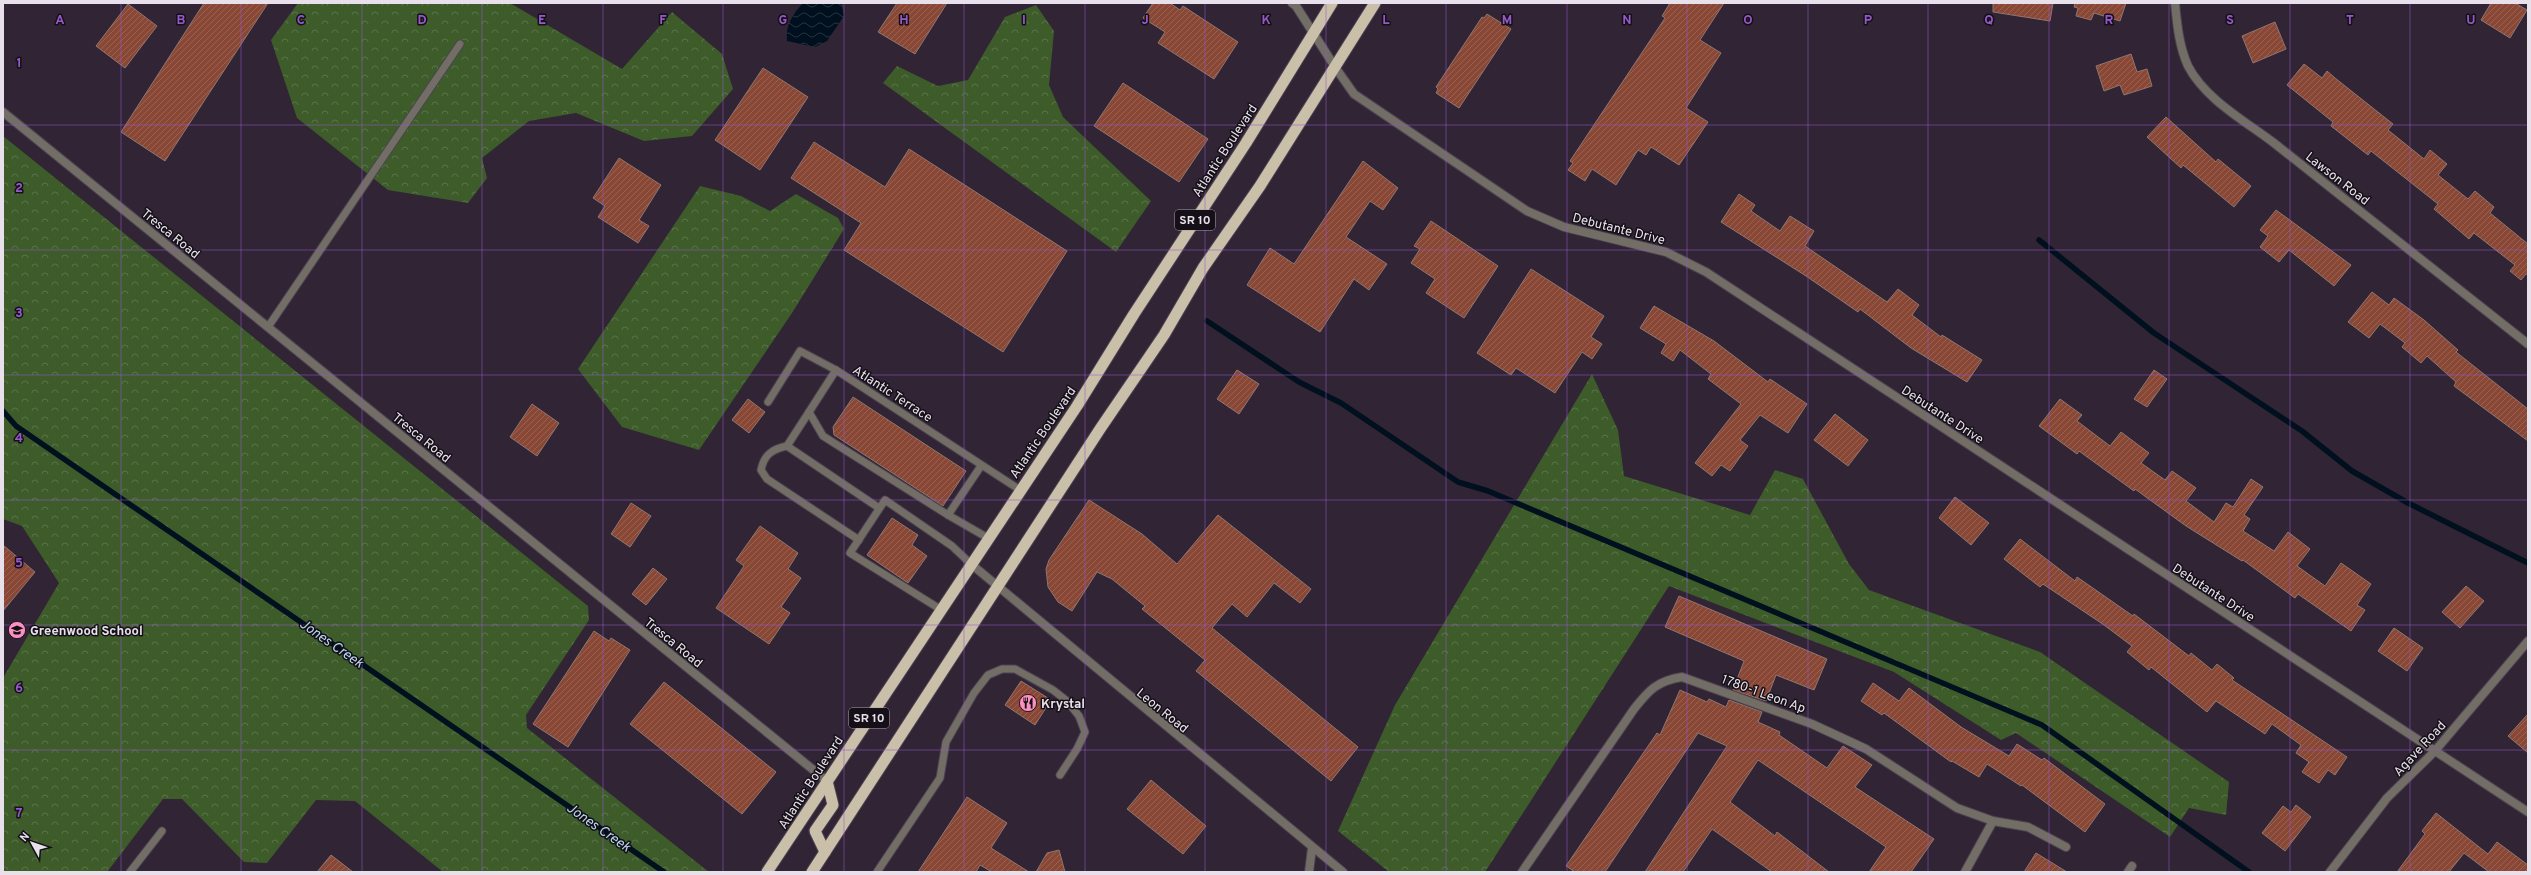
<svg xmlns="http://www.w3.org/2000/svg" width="2531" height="875" font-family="Overpass,sans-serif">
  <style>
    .forest { fill: url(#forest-crowns) }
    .water { fill: url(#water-waves) }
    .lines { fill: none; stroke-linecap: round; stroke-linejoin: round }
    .stream { stroke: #01101e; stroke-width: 5.5 }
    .building { fill: url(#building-hatch); stroke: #8f766f }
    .service-casing { stroke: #4d4252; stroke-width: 9 }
    .minor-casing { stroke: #4d4252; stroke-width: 10 }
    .tertiary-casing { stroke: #4d4252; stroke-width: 10 }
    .trunk-casing { stroke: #4d4252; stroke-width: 13 }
    .service { stroke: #726e65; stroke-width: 7 }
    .minor { stroke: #726e65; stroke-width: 8 }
    .tertiary { stroke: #726e65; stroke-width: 8 }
    .trunk { stroke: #cac0aa; stroke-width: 11 }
    .grid { fill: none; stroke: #9659ca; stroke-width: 1; stroke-opacity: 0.55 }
    .labels { text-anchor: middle; stroke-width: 3; stroke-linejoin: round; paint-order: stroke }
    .shield { fill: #151017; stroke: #a9a2ab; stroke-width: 1 }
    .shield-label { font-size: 12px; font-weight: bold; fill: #e8e0eb }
    .street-label { font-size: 13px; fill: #e8e0eb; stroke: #151017 }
    .poi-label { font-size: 13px; font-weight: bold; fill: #e8e0eb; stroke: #151017; text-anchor: start }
    .water-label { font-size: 14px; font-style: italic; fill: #b7d7f1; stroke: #151017 }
    .grid-label { font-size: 13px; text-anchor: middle; font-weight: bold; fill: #9659ca; stroke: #151017; stroke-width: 3; stroke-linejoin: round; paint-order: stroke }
  </style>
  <defs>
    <pattern id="forest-crowns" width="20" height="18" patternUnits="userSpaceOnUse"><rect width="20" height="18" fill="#3d5c2a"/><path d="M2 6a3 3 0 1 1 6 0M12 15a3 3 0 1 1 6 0" fill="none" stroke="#597349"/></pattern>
    <pattern id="water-waves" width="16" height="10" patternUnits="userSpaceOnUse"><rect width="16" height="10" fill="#01101e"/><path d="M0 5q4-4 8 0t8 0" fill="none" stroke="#26323f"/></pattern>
    <pattern id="building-hatch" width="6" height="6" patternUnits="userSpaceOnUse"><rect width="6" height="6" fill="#894736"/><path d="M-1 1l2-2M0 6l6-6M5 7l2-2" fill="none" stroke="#9a6153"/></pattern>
  </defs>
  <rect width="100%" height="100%" fill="#302435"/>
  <g class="forest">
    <path d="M 298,3 L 510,3 L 622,69 L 672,12 L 722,54 L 733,89 L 692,136 L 644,141 L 576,113 L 529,121 L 482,158 L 487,178 L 468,203 L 388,190 L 297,118 L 271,40 Z"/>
    <path d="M 1036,5 L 1054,31 L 1049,85 L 1063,117 L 1151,201 L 1116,252 L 883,83 L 897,66 L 938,86 L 968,80 L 1005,17 Z"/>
    <path d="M 3,136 L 588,606 L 589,620 L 526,715 L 527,728 L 709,872 L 443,872 L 355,801 L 316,800 L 267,863 L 244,862 L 182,799 L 163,799 L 107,872 L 3,872 L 3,678 L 59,583 L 22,526 L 3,519 Z"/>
    <path d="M 700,186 L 741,196 L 770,211 L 796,194 L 838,218 L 844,229 L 792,313 L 699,450 L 622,427 L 578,369 Z"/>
    <path d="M 1592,374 L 1618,430 L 1624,476 L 1750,515 L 1775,470 L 1803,479 L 1849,564 L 1869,590 L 2040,652 L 2229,782 L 2226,815 L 2189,808 L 2170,837 L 2016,733 L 2001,740 L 1894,672 L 1669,586 L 1485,872 L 1389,872 L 1338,831 L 1395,705 Z"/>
  </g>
  <path class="water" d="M 803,3 L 841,3 L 844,16 L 827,41 L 815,47 L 787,41 C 785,25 793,14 803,3 Z"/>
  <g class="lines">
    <g class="stream">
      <path d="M 2039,240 L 2154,333 L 2302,431 L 2352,471 L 2408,503 L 2528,563"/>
      <path d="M 1207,321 L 1299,382 L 1341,403 L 1458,482 L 1488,491 L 2042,725 L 2249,872"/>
      <path d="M 3,411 L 16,426 L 664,872"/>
    </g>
  </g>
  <g class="building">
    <path d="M 204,3 L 268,3 L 165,161 L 121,132 Z"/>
    <path d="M 897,3 L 947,3 L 915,54 L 878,32 Z"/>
    <path d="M 1153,3 L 1170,3 L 1180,10 L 1183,6 L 1238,42 L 1214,79 L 1158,43 L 1165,32 L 1143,18 Z"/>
    <path d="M 1670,3 L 1724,3 L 1700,40 L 1721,53 L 1686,108 L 1708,122 L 1679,165 L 1651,147 L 1646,155 L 1638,150 L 1616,185 L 1592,169 L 1585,181 L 1568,170 L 1573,163 L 1570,161 L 1665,18 L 1662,16 Z"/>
    <path d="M 1993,3 L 2053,3 L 2050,21 L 1993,12 Z"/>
    <path d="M 2075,3 L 2126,3 L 2120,21 L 2094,13 L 2091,20 L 2076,16 L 2078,8 L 2074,7 Z"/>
    <path d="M 2491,3 L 2515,3 L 2527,10 L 2510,38 L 2481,20 Z"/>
    <path d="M 128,4 L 157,26 L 125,68 L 96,46 Z"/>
    <path d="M 1487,14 L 1511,29 L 1459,108 L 1436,93 L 1438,89 L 1436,87 L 1482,17 L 1484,18 Z"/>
    <path d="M 2275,22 L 2286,49 L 2253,63 L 2242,36 Z"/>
    <path d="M 2131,54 L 2137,72 L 2147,69 L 2152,86 L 2124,95 L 2120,85 L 2104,91 L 2096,66 Z"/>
    <path d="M 2304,64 L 2322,78 L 2327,71 L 2335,78 L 2393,124 L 2388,130 L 2424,159 L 2430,150 L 2447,164 L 2438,175 L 2468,199 L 2475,191 L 2494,207 L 2490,213 L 2528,244 L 2528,275 L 2526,274 L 2521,280 L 2510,271 L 2515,265 L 2474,233 L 2469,239 L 2434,209 L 2438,204 L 2371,151 L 2368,155 L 2331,126 L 2333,122 L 2287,85 Z"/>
    <path d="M 763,68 L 808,97 L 760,170 L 715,140 Z"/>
    <path d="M 1123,83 L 1208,139 L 1179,182 L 1094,126 Z"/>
    <path d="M 2166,117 L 2216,162 L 2218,159 L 2251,186 L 2234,207 L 2183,165 L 2181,168 L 2147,137 Z"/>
    <path d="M 814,142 L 885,187 L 909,149 L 1067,251 L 1003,352 L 844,250 L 861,223 L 791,178 Z"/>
    <path d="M 619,158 L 661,185 L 639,220 L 649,226 L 638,243 L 598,217 L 605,206 L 593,198 Z"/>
    <path d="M 1363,161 L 1398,188 L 1383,210 L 1370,201 L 1346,237 L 1387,264 L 1369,290 L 1354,279 L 1320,332 L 1247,285 L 1270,248 L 1294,264 Z"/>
    <path d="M 1739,194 L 1755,205 L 1751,211 L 1780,231 L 1790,216 L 1814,231 L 1805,246 L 1887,302 L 1898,289 L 1919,305 L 1912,315 L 1941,337 L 1942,335 L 1982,360 L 1967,382 L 1911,348 L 1860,309 L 1858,312 L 1806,276 L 1721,222 Z"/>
    <path d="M 2276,210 L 2351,265 L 2334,286 L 2289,250 L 2279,262 L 2260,247 L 2268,236 L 2260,230 Z"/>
    <path d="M 1431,221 L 1498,266 L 1464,318 L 1426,293 L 1435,279 L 1411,263 L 1420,249 L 1414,246 Z"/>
    <path d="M 1531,269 L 1604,316 L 1591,337 L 1602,344 L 1592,359 L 1582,352 L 1555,393 L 1516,368 L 1511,375 L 1477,353 Z"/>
    <path d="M 2372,292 L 2389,305 L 2394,298 L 2424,320 L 2458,350 L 2456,352 L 2528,409 L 2528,441 L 2454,386 L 2456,382 L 2427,356 L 2421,363 L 2402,347 L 2405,343 L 2380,324 L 2369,338 L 2348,322 Z"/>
    <path d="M 1654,306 L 1714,341 L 1768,382 L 1770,379 L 1807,404 L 1788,433 L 1760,415 L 1740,440 L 1748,446 L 1730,471 L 1721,465 L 1712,476 L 1695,463 L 1741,404 L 1708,379 L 1711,374 L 1680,350 L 1673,361 L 1661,353 L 1666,344 L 1640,328 Z"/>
    <path d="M 1237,370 L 1259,384 L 1239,414 L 1217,399 Z"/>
    <path d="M 2154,370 L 2167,379 L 2147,407 L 2134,399 Z"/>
    <path d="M 853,397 L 966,471 L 943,506 L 834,435 L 833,427 Z"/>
    <path d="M 748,399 L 765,412 L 749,433 L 732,420 Z"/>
    <path d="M 2060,399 L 2082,415 L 2077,421 L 2110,446 L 2121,432 L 2149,453 L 2141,463 L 2165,480 L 2172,471 L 2196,488 L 2186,501 L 2214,522 L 2226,503 L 2233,507 L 2251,479 L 2263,487 L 2244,515 L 2250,519 L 2243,531 L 2274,551 L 2288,532 L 2310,549 L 2297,566 L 2325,586 L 2341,563 L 2371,584 L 2357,605 L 2365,610 L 2351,631 L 2298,594 L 2295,598 L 2243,560 L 2242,561 L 2186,526 L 2135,489 L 2134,491 L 2079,451 L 2077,454 L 2039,426 Z"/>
    <path d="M 532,404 L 559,423 L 537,456 L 510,437 Z"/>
    <path d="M 1835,414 L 1868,440 L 1848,466 L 1814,440 Z"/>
    <path d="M 1955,497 L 1989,523 L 1971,545 L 1939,518 Z"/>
    <path d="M 1089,500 L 1142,534 L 1177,564 L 1218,515 L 1311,589 L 1300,603 L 1274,583 L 1247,617 L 1232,604 L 1212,628 L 1358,747 L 1331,781 L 1196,671 L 1205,660 L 1142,609 L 1145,606 L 1112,579 L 1097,572 L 1072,611 L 1058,602 L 1048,587 L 1046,569 L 1049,560 Z"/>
    <path d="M 631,503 L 651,516 L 630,547 L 611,534 Z"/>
    <path d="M 892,518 L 918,535 L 912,545 L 927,556 L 908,583 L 867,555 Z"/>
    <path d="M 760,526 L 798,553 L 788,569 L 801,578 L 781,607 L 790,613 L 769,644 L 716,608 L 744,566 L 736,560 Z"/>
    <path d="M 2020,539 L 2075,581 L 2077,577 L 2133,616 L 2134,614 L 2189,656 L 2191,653 L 2212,670 L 2217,664 L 2234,678 L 2232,680 L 2347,757 L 2335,775 L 2328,770 L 2319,783 L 2302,772 L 2309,762 L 2296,753 L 2301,745 L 2272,724 L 2265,734 L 2216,701 L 2207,712 L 2151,667 L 2149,670 L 2127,652 L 2132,646 L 2104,625 L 2043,584 L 2040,587 L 2004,559 Z"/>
    <path d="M 3,545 L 35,572 L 3,611 Z"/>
    <path d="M 653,568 L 667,579 L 646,605 L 632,594 Z"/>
    <path d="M 2466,586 L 2484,601 L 2460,628 L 2442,612 Z"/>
    <path d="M 1679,596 L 1827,659 L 1814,690 L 1776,675 L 1766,701 L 1733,690 L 1744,661 L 1665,627 Z"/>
    <path d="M 2394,628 L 2423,648 L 2407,671 L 2378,651 Z"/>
    <path d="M 594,631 L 609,641 L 611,638 L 630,650 L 568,747 L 533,724 Z"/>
    <path d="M 1021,681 L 1051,700 L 1035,725 L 1005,705 Z"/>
    <path d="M 664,682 L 776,772 L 742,814 L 630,724 Z"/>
    <path d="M 1873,683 L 1899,701 L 1909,688 L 1961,727 L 2009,756 L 2017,744 L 2042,760 L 2044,758 L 2105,804 L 2085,832 L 2022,785 L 2021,786 L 1987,764 L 1979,777 L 1952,761 L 1951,762 L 1884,713 L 1882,715 L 1861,701 Z"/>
    <path d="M 1680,690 L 1707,702 L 1709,699 L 1726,707 L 1729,700 L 1762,712 L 1758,722 L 1780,732 L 1779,735 L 1827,768 L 1843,746 L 1872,765 L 1855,787 L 1934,839 L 1911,872 L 1869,872 L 1886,847 L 1758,760 L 1730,802 L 1775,836 L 1777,832 L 1829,872 L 1772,872 L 1712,829 L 1683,872 L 1645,872 L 1727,746 L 1698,733 L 1605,872 L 1575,872 L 1566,866 L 1657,733 L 1660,735 Z"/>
    <path d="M 2528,714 L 2528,753 L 2508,736 Z"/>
    <path d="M 1151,780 L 1206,826 L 1183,854 L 1127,809 Z"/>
    <path d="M 967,797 L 1007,823 L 991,848 L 1029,872 L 992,872 L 980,865 L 976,872 L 918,872 Z"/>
    <path d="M 2296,805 L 2311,817 L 2285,851 L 2262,833 L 2283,806 L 2291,812 Z"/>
    <path d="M 2436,813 L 2488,854 L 2497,842 L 2528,865 L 2528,872 L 2489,872 L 2464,853 L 2449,872 L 2397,872 L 2425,834 L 2422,831 Z"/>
    <path d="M 1059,850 L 1065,872 L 1036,872 L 1047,853 Z"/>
    <path d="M 2036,853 L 2067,872 L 2024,872 Z"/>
    <path d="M 331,855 L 353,872 L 317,872 Z"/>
  </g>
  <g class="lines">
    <defs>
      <g id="service">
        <path d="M 268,327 L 460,44"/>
        <path d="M 836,370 L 809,412 L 823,436 L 948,515"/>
        <path d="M 768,402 L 800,351 L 836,370 L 1020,490"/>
        <path d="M 787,446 L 809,412"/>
        <path d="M 981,466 L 948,515 L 988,538"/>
        <path d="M 859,540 L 767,479 L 761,470 C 764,455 772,449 787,446 L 879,508"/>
        <path d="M 940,609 L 850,553 L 885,500 L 952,546 L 971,564"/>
        <path d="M 130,872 L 162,831"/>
        <path d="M 877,872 L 940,778 L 946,742 L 974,693 L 988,675 L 1002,669 L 1015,669 L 1053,690 L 1067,701 L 1079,716 L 1085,732 L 1077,749 L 1060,775"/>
      </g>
      <g id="minor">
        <path d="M 2175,3 C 2177,24 2179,46 2188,66 C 2205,99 2245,121 2274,143 L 2528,344"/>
        <path d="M 1335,67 L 1354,94 L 1527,211 L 1564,227 L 1666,252 L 1706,272 L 2528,812"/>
        <path d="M 3,112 L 827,781"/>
        <path d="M 971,564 L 1343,872"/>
        <path d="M 1309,872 L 1312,848"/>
        <path d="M 1522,872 L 1634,709 C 1649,690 1657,681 1682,677 L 1812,724 L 1866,749 L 1957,808 L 1993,821 L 2028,827 L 2066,847"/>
        <path d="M 1965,872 L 1993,821"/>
        <path d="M 2128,872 L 2132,866"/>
        <path d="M 2330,872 L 2387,798 L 2434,752 L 2528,641"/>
      </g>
      <path id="tertiary" d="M 1292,3 L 1296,6 L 1335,67"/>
      <g id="trunk">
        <path d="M 825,852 L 815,831 L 833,805 L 827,781"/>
        <path d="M 767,872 L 1077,406 L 1134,314 L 1246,143 L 1332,3"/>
        <path d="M 812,872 L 1100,429 L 1164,335 L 1203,268 L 1260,186 L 1375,3"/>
      </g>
    </defs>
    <use href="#service" class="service-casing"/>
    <use href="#minor" class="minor-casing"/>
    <use href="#tertiary" class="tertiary-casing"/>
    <use href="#trunk" class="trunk-casing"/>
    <use href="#service" class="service"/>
    <use href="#minor" class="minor"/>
    <use href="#tertiary" class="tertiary"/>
    <use href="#trunk" class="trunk"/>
  </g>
  <path class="grid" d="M 121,3 L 121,872M 241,3 L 241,872M 362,3 L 362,872M 482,3 L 482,872M 603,3 L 603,872M 723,3 L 723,872M 844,3 L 844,872M 964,3 L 964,872M 1085,3 L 1085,872M 1205,3 L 1205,872M 1326,3 L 1326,872M 1446,3 L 1446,872M 1567,3 L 1567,872M 1687,3 L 1687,872M 1808,3 L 1808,872M 1928,3 L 1928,872M 2049,3 L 2049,872M 2169,3 L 2169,872M 2290,3 L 2290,872M 2410,3 L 2410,872M 3,125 L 2528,125M 3,250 L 2528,250M 3,375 L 2528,375M 3,500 L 2528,500M 3,625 L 2528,625M 3,750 L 2528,750"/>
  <defs>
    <symbol id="school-disc" viewBox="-11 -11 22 22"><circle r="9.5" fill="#fc8fc1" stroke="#151017"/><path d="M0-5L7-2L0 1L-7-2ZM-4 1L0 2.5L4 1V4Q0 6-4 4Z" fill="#111"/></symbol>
    <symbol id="restaurant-disc" viewBox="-11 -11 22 22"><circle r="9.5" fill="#fc8fc1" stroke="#151017"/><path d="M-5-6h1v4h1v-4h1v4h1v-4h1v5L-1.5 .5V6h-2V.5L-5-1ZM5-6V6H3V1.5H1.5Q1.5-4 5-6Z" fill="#111"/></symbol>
  </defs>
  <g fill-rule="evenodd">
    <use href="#school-disc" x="7" y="620" width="20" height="20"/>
    <use href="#restaurant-disc" x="1018" y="693" width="20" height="20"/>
  </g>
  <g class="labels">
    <g class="shield">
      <rect x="1175" y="210" width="40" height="20" rx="3"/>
      <rect x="849" y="708" width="40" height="20" rx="3"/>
    </g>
    <g class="shield-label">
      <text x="1195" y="224">SR 10</text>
      <text x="869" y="722">SR 10</text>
    </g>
    <g class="street-label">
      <text transform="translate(1224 150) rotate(-57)" y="5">Atlantic Boulevard</text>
      <text transform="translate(2338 178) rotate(38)" y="5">Lawson Road</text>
      <text transform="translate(1619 228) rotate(14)" y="5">Debutante Drive</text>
      <text transform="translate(171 233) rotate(39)" y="5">Tresca Road</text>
      <text transform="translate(893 393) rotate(33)" y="5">Atlantic Terrace</text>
      <text transform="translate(1943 414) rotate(33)" y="5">Debutante Drive</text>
      <text transform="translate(1042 432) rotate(-56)" y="5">Atlantic Boulevard</text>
      <text transform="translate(422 437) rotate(39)" y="5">Tresca Road</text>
      <text transform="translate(2214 592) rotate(33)" y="5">Debutante Drive</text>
      <text transform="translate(674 642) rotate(39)" y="5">Tresca Road</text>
      <text transform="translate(1764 693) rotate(20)" y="5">1780-1 Leon Ap</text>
      <text transform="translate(1163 710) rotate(39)" y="5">Leon Road</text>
      <text transform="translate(2419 748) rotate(-47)" y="5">Agave Road</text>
      <text transform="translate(810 782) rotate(-57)" y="5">Atlantic Boulevard</text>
    </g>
    <g class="poi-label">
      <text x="30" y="635">Greenwood School</text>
      <text x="1041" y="708">Krystal</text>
    </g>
    <g class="water-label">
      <text transform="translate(332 643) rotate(35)" y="5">Jones Creek</text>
      <text transform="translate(599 827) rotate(35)" y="5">Jones Creek</text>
    </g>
  </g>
  <g class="grid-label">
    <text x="60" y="24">A</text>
    <text x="181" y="24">B</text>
    <text x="301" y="24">C</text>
    <text x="422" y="24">D</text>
    <text x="542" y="24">E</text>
    <text x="663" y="24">F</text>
    <text x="783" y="24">G</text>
    <text x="904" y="24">H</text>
    <text x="1024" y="24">I</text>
    <text x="1145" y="24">J</text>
    <text x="1266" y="24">K</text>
    <text x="1386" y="24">L</text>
    <text x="1507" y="24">M</text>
    <text x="1627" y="24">N</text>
    <text x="1748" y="24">O</text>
    <text x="1868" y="24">P</text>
    <text x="1989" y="24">Q</text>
    <text x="2109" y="24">R</text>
    <text x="2230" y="24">S</text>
    <text x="2350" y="24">T</text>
    <text x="2471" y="24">U</text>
    <text x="19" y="67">1</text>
    <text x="19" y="192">2</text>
    <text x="19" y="317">3</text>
    <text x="19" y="442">4</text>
    <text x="19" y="567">5</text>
    <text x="19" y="692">6</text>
    <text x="19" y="817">7</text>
  </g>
  <rect width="2531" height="875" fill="none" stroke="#e8e0eb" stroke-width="8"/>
  <g transform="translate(32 843) rotate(310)" stroke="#151017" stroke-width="3" paint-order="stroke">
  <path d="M0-3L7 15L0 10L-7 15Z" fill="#e8e0eb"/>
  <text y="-6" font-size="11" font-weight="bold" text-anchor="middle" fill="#e8e0eb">N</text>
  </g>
</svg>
